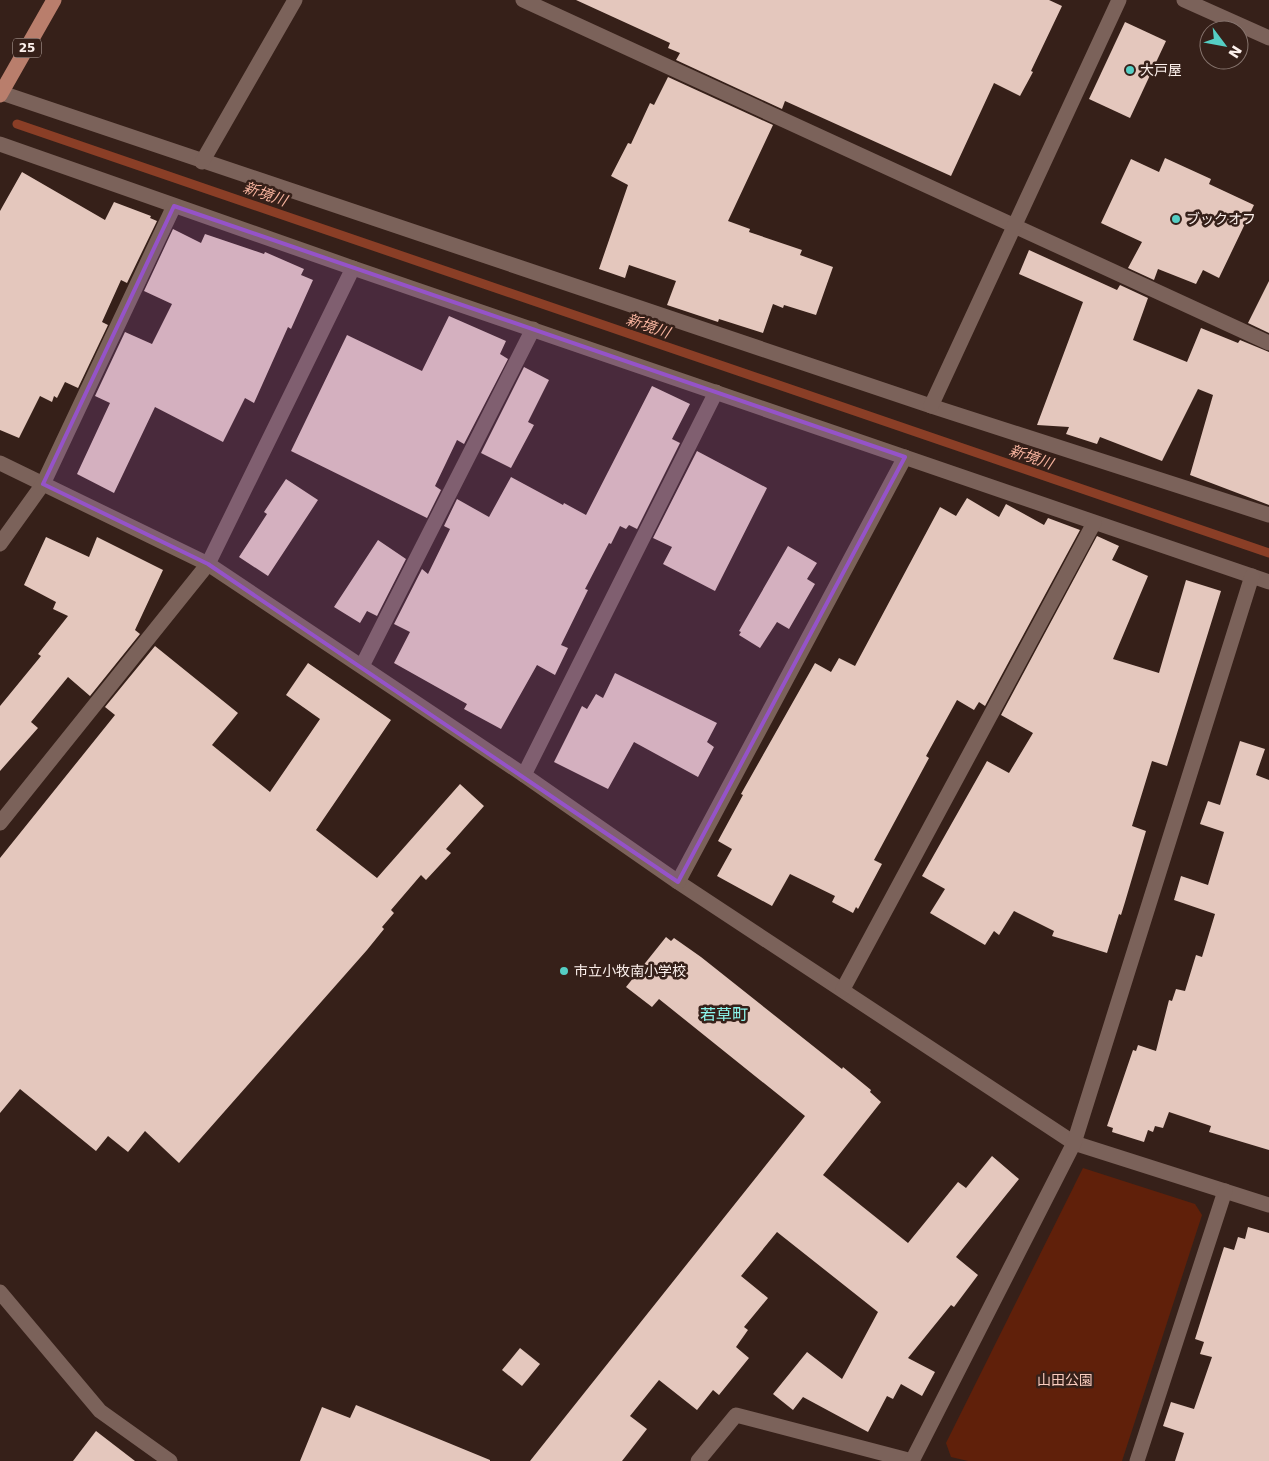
<svg xmlns="http://www.w3.org/2000/svg" width="1269" height="1461" font-family="'DejaVu Sans','Noto Sans JP',sans-serif">
  <style>
    .green { fill: #60200a }
    .lines { fill: none; stroke-linecap: round; stroke-linejoin: round }
    .stream { stroke: #8a3e26; stroke-width: 9 }
    .building { fill: #e4c7bd }
    .minor { stroke: #7b625a; stroke-width: 15 }
    .major { stroke: #b97e6c; stroke-width: 15 }
    .marked { fill: #9553c8; fill-opacity: 0.2; stroke: #9553c8; stroke-width: 4; stroke-linejoin: round }
    .poi-dot { fill: #55cec4; stroke: #362019; stroke-width: 2 }
    .labels { text-anchor: middle; stroke-width: 5; stroke-linejoin: round; paint-order: stroke }
    .shield { fill: #362019; stroke: #c1b2ad; stroke-width: 1 }
    .shield-label { font-size: 12px; font-weight: bold; fill: #fdf1ed }
    .poi-label { font-size: 14px; fill: #fdf1ed; stroke: #362019; text-anchor: start }
    .park-label { font-size: 14px; fill: #faccbe; stroke: #362019 }
    .water-label { font-size: 15px; font-style: italic; fill: #f5b29d; stroke: #362019 }
    .quarter-label { font-size: 16px; fill: #8bf5eb; stroke: #362019 }
  </style>
  <rect width="100%" height="100%" fill="#362019"/>
  <path class="green" d="M 1083,1168 L 1195,1204 L 1202,1215 L 1122,1461 L 968,1461 L 951,1457 L 946,1443 Z"/>
  <g class="lines">
    <path class="stream" d="M 17,124 L 1269,553"/>
  </g>
  <g class="building">
    <path d="M 576,0 L 1049,0 L 1062,6 L 1031,71 L 1033,72 L 1020,96 L 994,83 L 951,176 L 785,101 L 782,109 L 676,60 L 680,53 L 668,48 L 670,43 Z"/>
    <path d="M 1125,22 L 1166,41 L 1130,118 L 1089,99 Z"/>
    <path d="M 668,77 L 773,125 L 728,221 L 750,229 L 749,232 L 802,250 L 800,255 L 833,267 L 816,315 L 784,305 L 783,308 L 773,304 L 763,333 L 719,319 L 718,322 L 667,305 L 676,281 L 629,265 L 625,278 L 599,269 L 628,185 L 611,176 L 628,143 L 631,144 L 650,103 L 654,105 Z"/>
    <path d="M 1165,158 L 1211,179 L 1209,184 L 1254,205 L 1219,278 L 1203,270 L 1196,284 L 1158,269 L 1154,280 L 1128,268 L 1142,242 L 1101,223 L 1131,159 L 1159,172 Z"/>
    <path d="M 22,172 L 105,220 L 114,202 L 151,216 L 150,218 L 157,221 L 127,283 L 121,280 L 102,322 L 108,325 L 78,388 L 65,382 L 57,398 L 54,396 L 52,402 L 40,396 L 19,438 L 0,430 L 0,211 Z"/>
    <path d="M 173,229 L 201,243 L 205,234 L 264,254 L 265,252 L 304,269 L 301,275 L 313,280 L 291,329 L 288,327 L 254,403 L 245,398 L 223,442 L 155,407 L 114,493 L 77,474 L 110,403 L 95,396 L 125,332 L 152,344 L 172,304 L 144,291 Z"/>
    <path d="M 1029,250 L 1117,290 L 1120,285 L 1148,298 L 1133,340 L 1187,362 L 1201,328 L 1238,343 L 1240,340 L 1269,352 L 1269,505 L 1190,475 L 1213,395 L 1198,389 L 1162,461 L 1100,437 L 1097,444 L 1066,434 L 1069,427 L 1037,425 L 1083,302 L 1019,274 Z"/>
    <path d="M 1269,281 L 1269,333 L 1248,323 Z"/>
    <path d="M 449,316 L 506,341 L 500,354 L 508,359 L 464,444 L 457,440 L 435,486 L 441,490 L 427,518 L 291,451 L 347,335 L 422,371 Z"/>
    <path d="M 524,367 L 549,380 L 528,422 L 534,425 L 511,468 L 481,453 Z"/>
    <path d="M 652,386 L 690,404 L 672,439 L 680,443 L 637,529 L 629,525 L 626,529 L 620,526 L 611,544 L 609,543 L 585,589 L 588,590 L 561,645 L 568,648 L 555,675 L 537,665 L 501,729 L 464,709 L 467,704 L 394,663 L 410,632 L 394,624 L 422,569 L 428,574 L 450,529 L 444,526 L 457,499 L 489,517 L 511,477 L 563,505 L 564,503 L 586,515 Z"/>
    <path d="M 697,451 L 767,488 L 715,591 L 663,564 L 672,547 L 653,538 Z"/>
    <path d="M 286,479 L 318,500 L 268,576 L 239,557 L 267,514 L 264,512 Z"/>
    <path d="M 967,498 L 999,517 L 1006,504 L 1044,525 L 1048,518 L 1080,530 L 985,706 L 979,702 L 974,710 L 957,700 L 926,756 L 929,758 L 874,860 L 882,864 L 858,909 L 856,907 L 853,913 L 832,902 L 835,896 L 790,874 L 772,906 L 717,876 L 732,849 L 718,841 L 743,795 L 741,794 L 815,663 L 831,672 L 839,658 L 855,666 L 940,507 L 956,516 Z"/>
    <path d="M 1097,536 L 1119,546 L 1112,560 L 1148,576 L 1113,659 L 1159,673 L 1186,580 L 1221,591 L 1167,766 L 1152,761 L 1132,826 L 1146,831 L 1125,902 L 1121,915 L 1119,914 L 1107,953 L 1052,936 L 1054,931 L 1014,911 L 999,935 L 994,931 L 985,945 L 930,913 L 945,889 L 922,876 L 987,761 L 1009,773 L 1033,733 L 1001,715 Z"/>
    <path d="M 46,537 L 89,557 L 97,537 L 163,570 L 135,630 L 140,634 L 90,696 L 68,677 L 31,722 L 38,728 L 0,771 L 0,706 L 41,656 L 38,654 L 68,616 L 53,609 L 56,602 L 24,585 Z"/>
    <path d="M 378,540 L 406,559 L 377,616 L 367,611 L 360,623 L 334,607 Z"/>
    <path d="M 788,546 L 817,563 L 807,579 L 815,584 L 789,629 L 777,622 L 760,648 L 739,635 L 741,632 L 739,631 Z"/>
    <path d="M 155,646 L 238,713 L 212,745 L 270,792 L 320,719 L 286,695 L 308,663 L 391,720 L 316,830 L 377,878 L 460,784 L 484,806 L 446,849 L 451,853 L 426,880 L 421,875 L 391,910 L 394,913 L 382,927 L 384,929 L 367,950 L 179,1163 L 145,1131 L 128,1152 L 108,1136 L 96,1151 L 20,1089 L 0,1113 L 0,858 L 115,715 L 105,707 Z"/>
    <path d="M 615,673 L 717,723 L 707,742 L 714,747 L 698,777 L 634,742 L 608,789 L 554,762 L 582,706 L 587,709 L 596,694 L 603,698 Z"/>
    <path d="M 1240,741 L 1265,749 L 1256,775 L 1269,780 L 1269,1150 L 1209,1132 L 1211,1126 L 1169,1112 L 1163,1128 L 1155,1126 L 1153,1132 L 1148,1130 L 1144,1142 L 1112,1132 L 1113,1128 L 1107,1126 L 1133,1050 L 1136,1051 L 1138,1045 L 1156,1051 L 1169,1000 L 1172,1001 L 1176,989 L 1185,991 L 1196,955 L 1202,957 L 1215,914 L 1174,900 L 1181,876 L 1208,885 L 1224,832 L 1200,824 L 1208,801 L 1220,805 Z"/>
    <path d="M 666,937 L 671,941 L 674,938 L 701,957 L 842,1069 L 843,1067 L 871,1090 L 870,1092 L 881,1102 L 823,1175 L 908,1243 L 958,1182 L 966,1188 L 992,1156 L 1019,1179 L 956,1257 L 978,1275 L 954,1307 L 951,1305 L 908,1358 L 935,1372 L 922,1396 L 901,1384 L 893,1399 L 887,1396 L 868,1432 L 803,1397 L 793,1410 L 773,1394 L 807,1352 L 842,1379 L 878,1312 L 777,1232 L 741,1276 L 768,1298 L 744,1327 L 748,1330 L 736,1347 L 749,1358 L 719,1395 L 713,1390 L 697,1410 L 659,1380 L 630,1416 L 647,1429 L 622,1461 L 530,1461 L 805,1116 L 659,999 L 652,1007 L 626,987 Z"/>
    <path d="M 1248,1227 L 1269,1233 L 1269,1461 L 1175,1461 L 1184,1433 L 1163,1426 L 1171,1402 L 1194,1409 L 1212,1357 L 1200,1354 L 1204,1342 L 1195,1339 L 1224,1247 L 1234,1250 L 1238,1237 L 1245,1239 Z"/>
    <path d="M 520,1348 L 540,1364 L 522,1386 L 502,1370 Z"/>
    <path d="M 356,1405 L 490,1460 L 490,1461 L 300,1461 L 322,1407 L 350,1418 Z"/>
    <path d="M 96,1431 L 135,1461 L 73,1461 Z"/>
  </g>
  <g class="lines">
    <g class="minor">
      <path d="M 523,0 L 1269,343"/>
      <path d="M 1184,0 L 1269,38"/>
      <path d="M 2,93 L 931,406 L 1269,515"/>
      <path d="M 0,144 L 353,268 L 1269,582"/>
      <path d="M 202,162 L 295,0"/>
      <path d="M 931,406 L 1119,0"/>
      <path d="M 0,463 L 208,564 L 524,775 L 678,882 L 1074,1143 L 1269,1205"/>
      <path d="M 0,544 L 43,484 L 174,206"/>
      <path d="M 362,666 L 533,329"/>
      <path d="M 524,775 L 716,392"/>
      <path d="M 0,823 L 208,564 L 353,268"/>
      <path d="M 678,882 L 905,457"/>
      <path d="M 843,989 L 1094,523"/>
      <path d="M 0,1292 L 100,1411 L 170,1461"/>
      <path d="M 698,1461 L 736,1415 L 912,1461"/>
      <path d="M 912,1461 L 1074,1143 L 1252,576"/>
      <path d="M 1137,1461 L 1225,1191"/>
    </g>
    <path class="major" d="M 0,95 L 54,0"/>
  </g>
  <path class="marked" d="M 174,206 L 905,457 L 678,882 L 208,564 L 43,484 Z"/>
  <g class="poi-dot">
    <circle cx="1130" cy="70" r="5"/>
    <circle cx="1176" cy="219" r="5"/>
    <circle cx="564" cy="971" r="5"/>
  </g>
  <g class="labels">
    <rect class="shield" x="13" y="38.5" width="28" height="19" rx="4"/>
    <g class="shield-label">
      <text x="27" y="52">25</text>
    </g>
    <g class="poi-label">
      <text x="1140" y="75">大戸屋</text>
      <text x="1186" y="224">ブックオフ</text>
      <text x="574" y="976">市立小牧南小学校</text>
    </g>
    <g class="park-label">
      <text x="1065" y="1385">山田公園</text>
    </g>
    <g class="water-label">
      <text transform="translate(265 194) rotate(19)" y="5">新境川</text>
      <text transform="translate(648 326) rotate(19)" y="5">新境川</text>
      <text transform="translate(1031 457) rotate(19)" y="5">新境川</text>
    </g>
    <g class="quarter-label">
      <text x="724" y="1020">若草町</text>
    </g>
  </g>
  <g transform="translate(1224 45) rotate(122)"><circle r="24" fill="#362019" stroke="#86746e"/>
  <path d="M0-4L9 19L0 12L-9 19Z" fill="#55cec4"/>
  <text y="-8" font-size="14" font-weight="bold" text-anchor="middle" fill="#fdf1ed">N</text>
  </g>
</svg>
